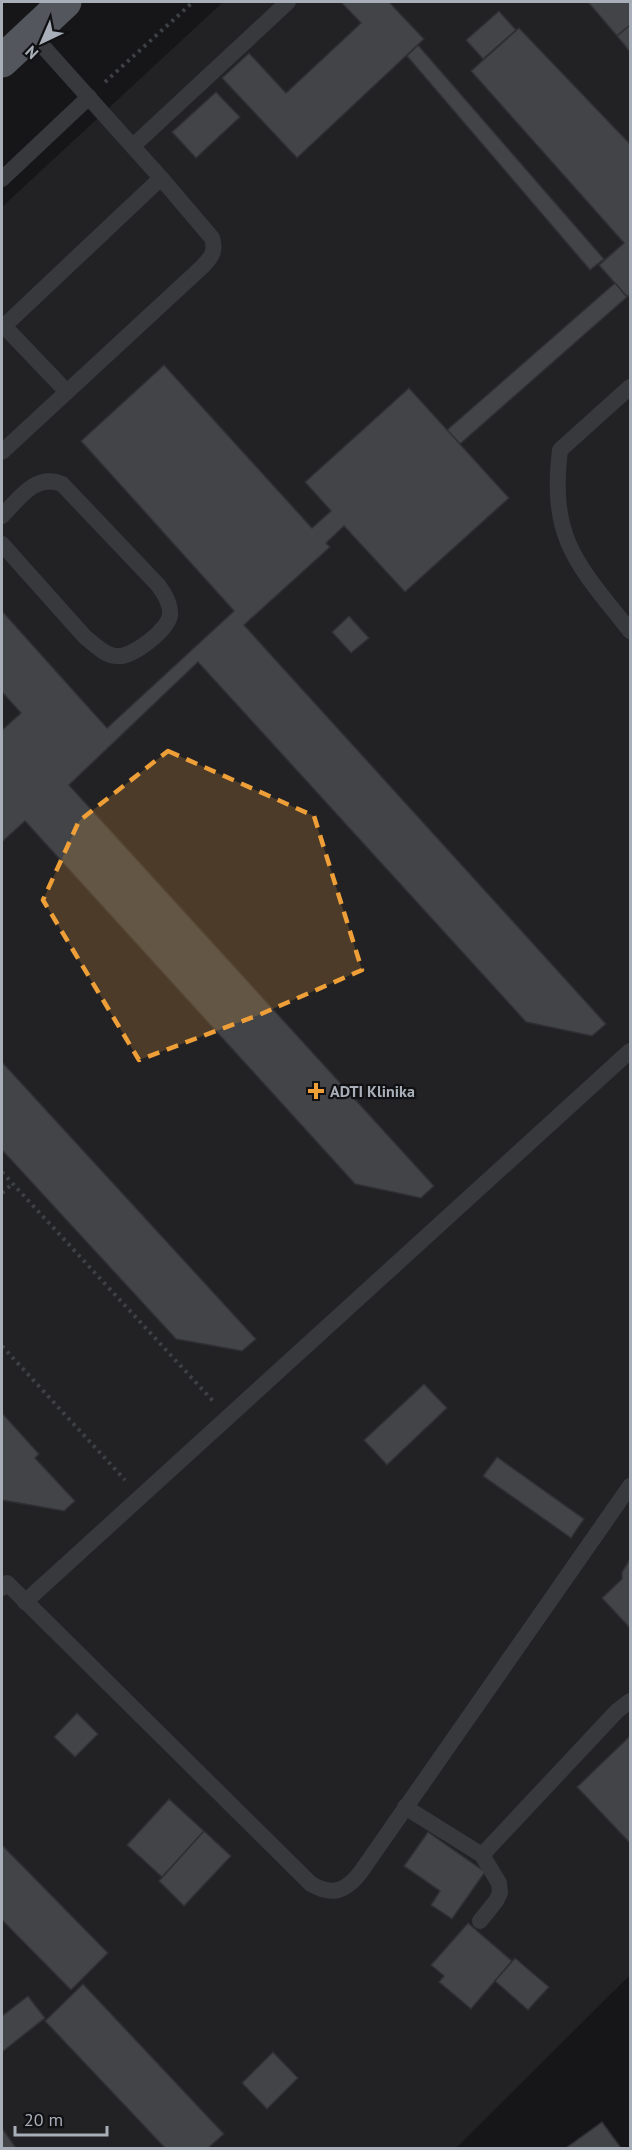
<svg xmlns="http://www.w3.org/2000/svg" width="632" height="2150" font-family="'PT Sans',sans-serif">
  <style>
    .built { fill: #222225 }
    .building { fill: #424448; stroke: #303034; stroke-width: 1.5 }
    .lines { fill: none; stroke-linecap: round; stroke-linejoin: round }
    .path { stroke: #3d4044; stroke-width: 4; stroke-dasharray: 3 4.5; stroke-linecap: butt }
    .lane { stroke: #37393d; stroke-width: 16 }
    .primary { stroke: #53565c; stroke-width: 33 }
    .marked { fill: #ee9f38; fill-opacity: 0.2; stroke: #ee9f38; stroke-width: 4.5; stroke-dasharray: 12 8; stroke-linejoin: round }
    .poi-dot { fill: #ee9f38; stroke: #111113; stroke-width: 2 }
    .labels { text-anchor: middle; stroke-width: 4.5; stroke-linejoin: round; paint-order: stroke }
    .poi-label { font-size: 16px; font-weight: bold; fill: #a8afb8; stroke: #111113; text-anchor: start }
  </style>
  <rect width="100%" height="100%" fill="#161618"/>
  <path class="built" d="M 223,2 L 630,2 L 630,1975 L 456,2148 L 2,2148 L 2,207 Z"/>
  <g class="building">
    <path d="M 341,2 L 389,2 L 424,39 L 297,158 L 222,78 L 249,53 L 286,93 L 361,23 Z"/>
    <path d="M 588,2 L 630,2 L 630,25 L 617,36 Z"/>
    <path d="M 499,11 L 516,30 L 483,59 L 466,40 Z"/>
    <path d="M 630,25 L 630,52 L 617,36 Z"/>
    <path d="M 519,28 L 630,144 L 630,294 L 627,297 L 599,265 L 624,243 L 471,71 Z"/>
    <path d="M 418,45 L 604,259 L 590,270 L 407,56 Z"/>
    <path d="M 216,92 L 240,117 L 196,158 L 172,132 Z"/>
    <path d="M 615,283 L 627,297 L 460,444 L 447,430 Z"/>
    <path d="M 164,365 L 312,528 L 331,511 L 305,482 L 409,388 L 509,498 L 405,592 L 344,526 L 326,543 L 330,547 L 244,625 L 606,1024 L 592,1036 L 526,1022 L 198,662 L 69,785 L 434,1186 L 421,1198 L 355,1184 L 25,821 L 2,842 L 2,730 L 21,713 L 2,692 L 2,611 L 107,728 L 234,611 L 81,441 Z"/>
    <path d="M 349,616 L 369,638 L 351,653 L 332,632 Z"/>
    <path d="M 2,1062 L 256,1339 L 242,1351 L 176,1339 L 2,1150 Z"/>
    <path d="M 424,1384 L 447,1408 L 387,1465 L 364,1440 Z"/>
    <path d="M 2,1413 L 39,1454 L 35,1458 L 75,1501 L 64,1511 L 2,1500 Z"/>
    <path d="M 497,1457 L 584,1519 L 571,1538 L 483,1476 Z"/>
    <path d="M 630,1559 L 630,1628 L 602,1598 L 622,1579 L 622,1572 Z"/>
    <path d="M 77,1713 L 98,1734 L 75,1757 L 54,1737 Z"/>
    <path d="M 630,1736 L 630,1843 L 577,1787 Z"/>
    <path d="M 169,1799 L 204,1831 L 162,1877 L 127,1845 Z"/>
    <path d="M 204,1831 L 231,1856 L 184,1906 L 159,1881 Z"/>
    <path d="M 428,1832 L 485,1872 L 452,1919 L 431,1905 L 440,1891 L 404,1866 Z"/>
    <path d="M 2,1845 L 108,1953 L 71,1990 L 2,1920 Z"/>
    <path d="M 468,1923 L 512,1961 L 471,2009 L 439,1982 L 444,1976 L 431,1965 Z"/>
    <path d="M 515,1958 L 549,1987 L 528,2010 L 495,1981 Z"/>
    <path d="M 83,1984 L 224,2134 L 208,2148 L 165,2148 L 45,2021 Z"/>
    <path d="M 28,1996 L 45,2018 L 2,2052 L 2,2016 Z"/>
    <path d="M 273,2052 L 298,2078 L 267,2109 L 242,2083 Z"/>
    <path d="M 602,2122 L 621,2148 L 566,2148 Z"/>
    <path d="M 2,2128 L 16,2148 L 2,2148 Z"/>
  </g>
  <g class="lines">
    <g class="path">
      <path d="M 105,82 L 193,2"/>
      <path d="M 2,1172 L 213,1401"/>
      <path d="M 2,1193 L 12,1184"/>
      <path d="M 2,1346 L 125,1480"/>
    </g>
    <g class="lane">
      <path d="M 31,33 L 161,178"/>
      <path d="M 133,146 L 288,2"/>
      <path d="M 2,179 L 89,97"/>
      <path d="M 4,326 L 67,392"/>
      <path d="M 2,328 L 161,178 L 212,238 C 216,251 212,257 202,267 L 2,452"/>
      <path d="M 630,387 L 560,450 C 549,540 578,565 630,631"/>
      <path d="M 2,516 C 19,499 35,473 62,484 L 158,585 C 165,594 171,604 170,615 C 168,630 132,658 117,656 C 105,656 94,644 85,637 L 2,544"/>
      <path d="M 2,1588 L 7,1583 L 311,1884 C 332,1896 345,1892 360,1873 L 630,1486"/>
      <path d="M 25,1602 L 630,1051"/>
      <path d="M 405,1807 L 482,1855 L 499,1883 L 500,1893 L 496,1901 L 480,1921"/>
      <path d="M 482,1855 L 617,1711 L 630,1701"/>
    </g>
    <path class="primary" d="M 2,61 L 65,2"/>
  </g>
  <path class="marked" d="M 168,751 L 314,816 L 362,970 L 261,1014 L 139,1060 L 43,900 L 79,821 Z"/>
  <path class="poi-dot" d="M313 1082h6v6h6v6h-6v6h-6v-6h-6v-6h6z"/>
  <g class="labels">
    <g class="poi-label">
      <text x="330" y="1097">ADTI Klinika</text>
    </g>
  </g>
  <rect width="632" height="2150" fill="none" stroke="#a8afb8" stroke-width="6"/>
  <g transform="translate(42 42) rotate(224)" stroke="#111113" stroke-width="4.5" paint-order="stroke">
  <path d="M0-4.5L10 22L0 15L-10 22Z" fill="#a8afb8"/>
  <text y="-9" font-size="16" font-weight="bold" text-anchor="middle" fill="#a8afb8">N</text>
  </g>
  <path d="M15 2126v9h92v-9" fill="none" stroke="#a8afb8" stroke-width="3"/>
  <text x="24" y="2126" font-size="18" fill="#a8afb8" stroke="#111113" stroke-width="4.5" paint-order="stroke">20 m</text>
</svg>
